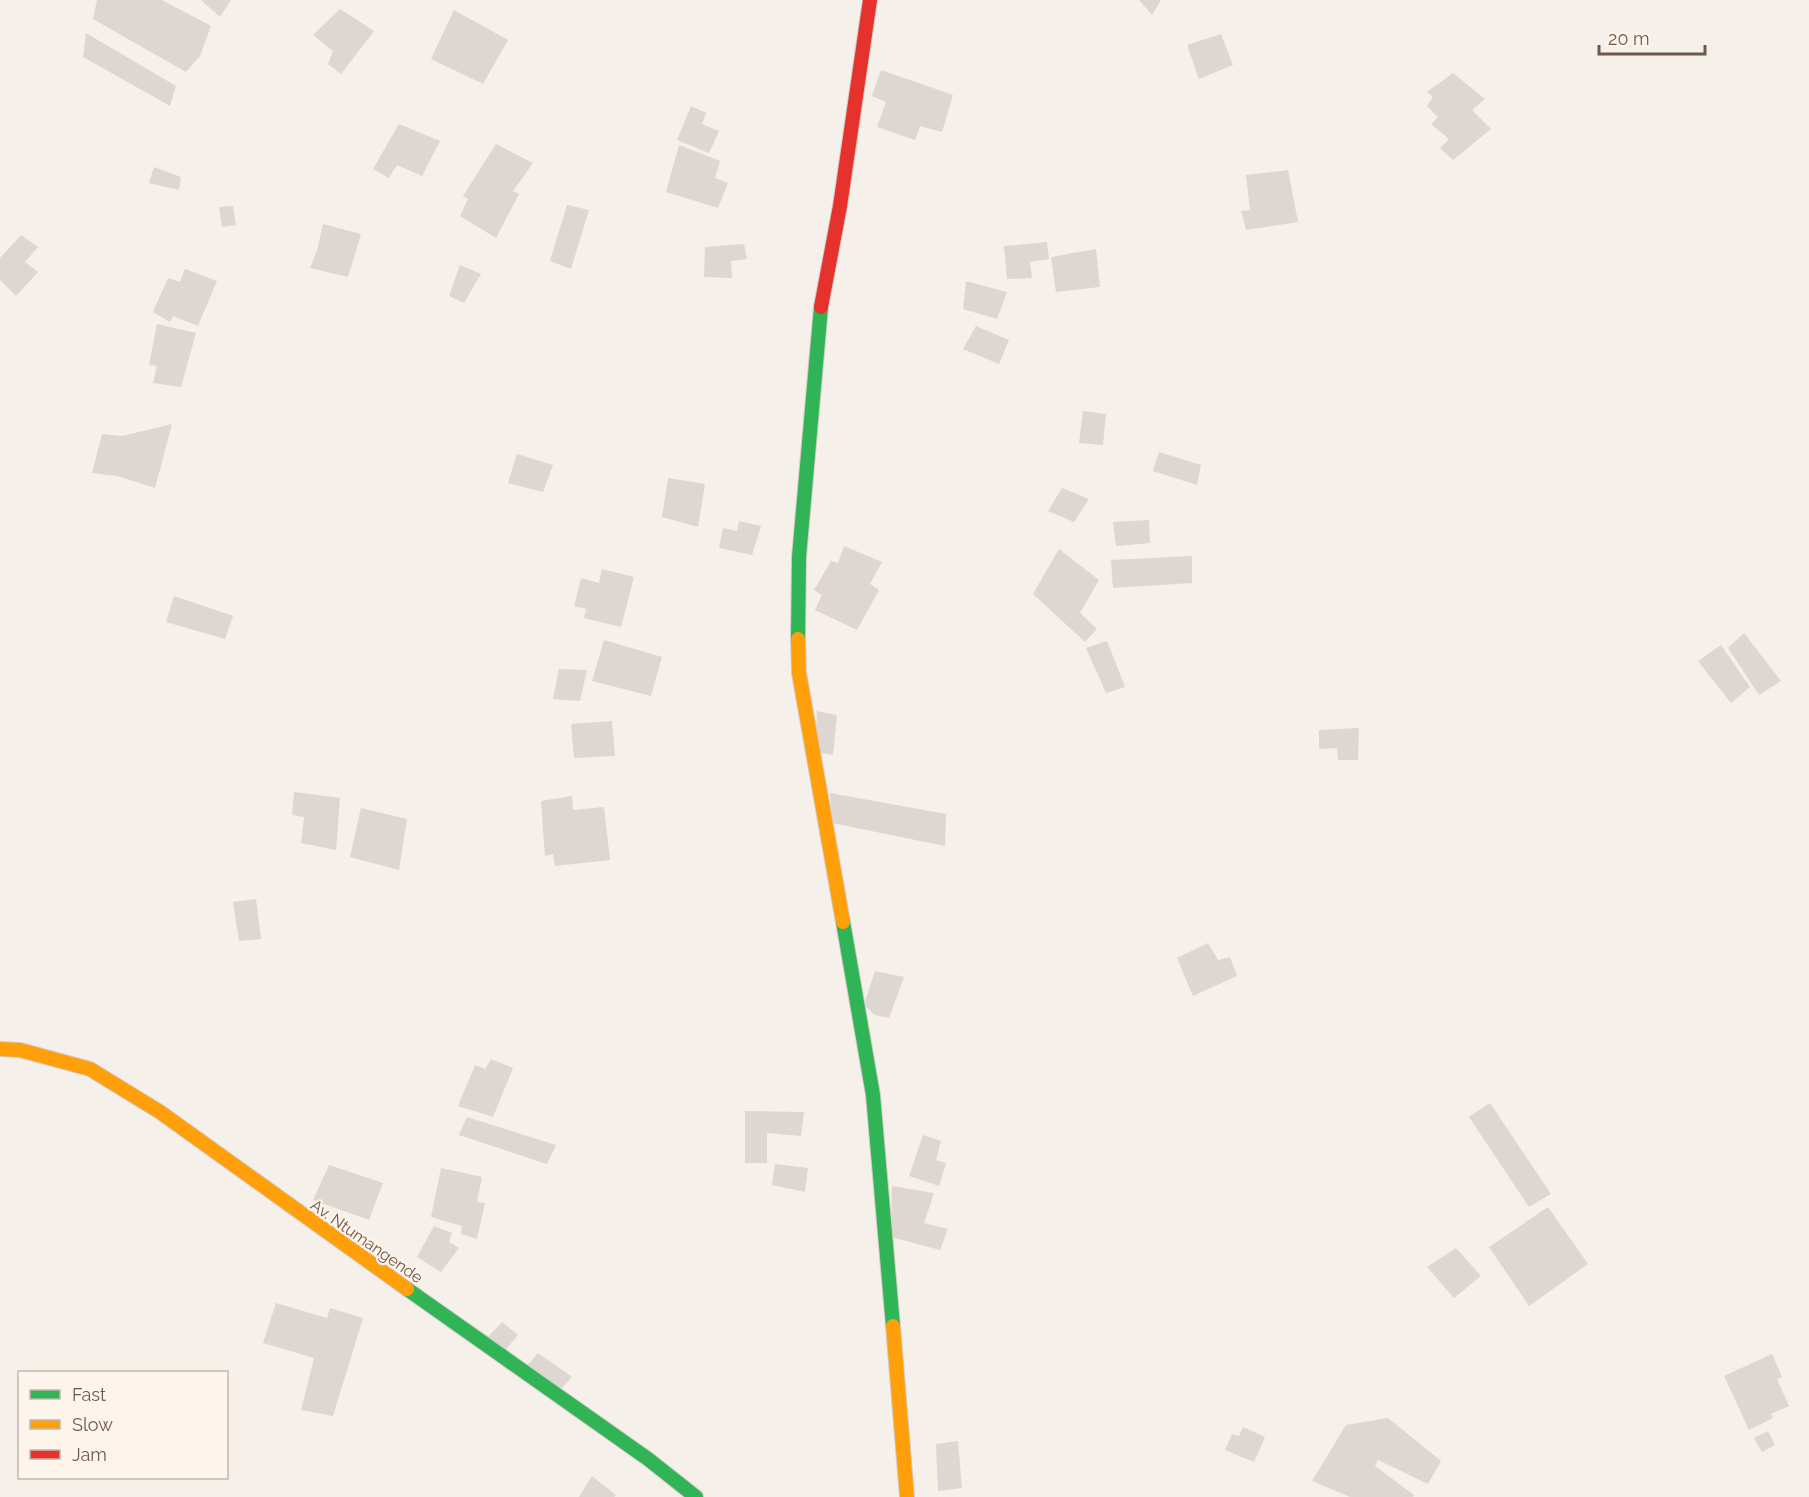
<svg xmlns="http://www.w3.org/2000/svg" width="1809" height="1497" font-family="Raleway,sans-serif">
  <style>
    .building { fill: #ded6d0 }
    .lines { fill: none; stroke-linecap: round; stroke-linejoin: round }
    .fast-casing { stroke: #d4ccc6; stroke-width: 16 }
    .slow-casing { stroke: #d4ccc6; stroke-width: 16 }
    .jam-casing { stroke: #d4ccc6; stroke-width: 16 }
    .fast { stroke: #30b455; stroke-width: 14 }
    .slow { stroke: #ff9f0a; stroke-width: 14 }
    .jam { stroke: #e5322d; stroke-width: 14 }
    .labels { text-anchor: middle; stroke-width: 4.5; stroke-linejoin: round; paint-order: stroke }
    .street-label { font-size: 16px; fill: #70574c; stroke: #fdf5eb }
  </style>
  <rect width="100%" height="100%" fill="#f5f0ea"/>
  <g class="building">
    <path d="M 97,0 L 162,0 L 211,26 L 200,56 L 186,72 L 93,19 Z"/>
    <path d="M 201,0 L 231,0 L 220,17 Z"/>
    <path d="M 1139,0 L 1161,0 L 1152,15 Z"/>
    <path d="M 340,9 L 374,31 L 341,74 L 328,64 L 333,51 L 313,35 Z"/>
    <path d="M 454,10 L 508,40 L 483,84 L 431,59 Z"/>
    <path d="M 86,33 L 176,86 L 170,106 L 83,57 Z"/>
    <path d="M 1221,34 L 1233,65 L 1199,79 L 1187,45 Z"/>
    <path d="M 881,70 L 953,95 L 942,132 L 920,126 L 915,140 L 877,127 L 886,102 L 872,96 Z"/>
    <path d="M 1453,73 L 1485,99 L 1472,110 L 1491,129 L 1453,160 L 1440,148 L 1449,139 L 1431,124 L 1438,117 L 1427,106 L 1433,97 L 1427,92 Z"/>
    <path d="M 691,106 L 706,113 L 702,124 L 719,131 L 709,153 L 677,140 Z"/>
    <path d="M 399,124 L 440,141 L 422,176 L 397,165 L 389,178 L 373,169 Z"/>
    <path d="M 496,144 L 533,163 L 513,191 L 519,194 L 496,238 L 460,216 L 468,199 L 463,196 Z"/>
    <path d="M 679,145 L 720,161 L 715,178 L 728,183 L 718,208 L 666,192 Z"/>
    <path d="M 154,167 L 181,177 L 179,190 L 149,183 Z"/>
    <path d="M 1288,170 L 1298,222 L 1246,230 L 1241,211 L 1250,210 L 1246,175 Z"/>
    <path d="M 567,205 L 589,210 L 571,269 L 550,261 Z"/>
    <path d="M 233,206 L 236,225 L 222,227 L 219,207 Z"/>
    <path d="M 323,224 L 361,234 L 348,277 L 310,268 L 317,251 Z"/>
    <path d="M 21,235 L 38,247 L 25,262 L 38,272 L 16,296 L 0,280 L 0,258 Z"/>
    <path d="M 1047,242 L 1049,259 L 1030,262 L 1032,278 L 1007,279 L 1004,246 Z"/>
    <path d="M 744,244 L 747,259 L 731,261 L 732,278 L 704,277 L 705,247 Z"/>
    <path d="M 1096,249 L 1100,287 L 1056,292 L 1051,257 Z"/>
    <path d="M 460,265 L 481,274 L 464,303 L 449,296 Z"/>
    <path d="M 185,269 L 217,281 L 198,326 L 173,316 L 170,322 L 153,312 L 168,278 L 180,282 Z"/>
    <path d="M 966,281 L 1007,292 L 997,319 L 963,309 Z"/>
    <path d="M 157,324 L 196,333 L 181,387 L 153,383 L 157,366 L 149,365 Z"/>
    <path d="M 976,326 L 1009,340 L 999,364 L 963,349 Z"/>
    <path d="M 1083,411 L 1106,414 L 1103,445 L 1079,443 Z"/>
    <path d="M 172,424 L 155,488 L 117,476 L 92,473 L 102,434 L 122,436 Z"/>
    <path d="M 1159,452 L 1201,465 L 1197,485 L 1153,471 Z"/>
    <path d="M 517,454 L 553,465 L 543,492 L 508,483 Z"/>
    <path d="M 668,478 L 705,484 L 698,527 L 662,517 Z"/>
    <path d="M 1062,488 L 1089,499 L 1074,522 L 1048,511 Z"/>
    <path d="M 1149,520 L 1150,543 L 1116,546 L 1113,522 Z"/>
    <path d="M 739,521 L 761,526 L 752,555 L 719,548 L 723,528 L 737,531 Z"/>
    <path d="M 844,546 L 882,562 L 870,584 L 879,590 L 857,630 L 815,610 L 822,595 L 814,590 L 831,561 L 838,563 Z"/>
    <path d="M 1059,549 L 1099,580 L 1080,613 L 1097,629 L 1085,642 L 1033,594 Z"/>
    <path d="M 1192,556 L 1192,583 L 1113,588 L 1111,560 Z"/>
    <path d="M 602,569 L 634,577 L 621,627 L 584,618 L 586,609 L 574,606 L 581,578 L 599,583 Z"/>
    <path d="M 174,596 L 233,616 L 225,639 L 166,622 Z"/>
    <path d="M 1744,633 L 1781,681 L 1759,695 L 1728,648 Z"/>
    <path d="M 604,640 L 662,657 L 651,696 L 592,681 Z"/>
    <path d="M 1107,641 L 1125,687 L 1106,693 L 1086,648 Z"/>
    <path d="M 1721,645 L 1750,687 L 1731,703 L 1698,661 Z"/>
    <path d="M 559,669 L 587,670 L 580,701 L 553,699 Z"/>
    <path d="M 817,711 L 837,715 L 833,755 L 815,752 Z"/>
    <path d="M 612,721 L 615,756 L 574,758 L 571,724 Z"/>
    <path d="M 1359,728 L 1358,760 L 1338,760 L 1337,748 L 1319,749 L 1319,730 Z"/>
    <path d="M 294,792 L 340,798 L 336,850 L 301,843 L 304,817 L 292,815 Z"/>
    <path d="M 830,793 L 946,814 L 945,846 L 832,823 Z"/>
    <path d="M 572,796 L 573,810 L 604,807 L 610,860 L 555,866 L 553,854 L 545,856 L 541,801 Z"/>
    <path d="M 361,808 L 407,819 L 399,870 L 350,857 Z"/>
    <path d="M 256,899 L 261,939 L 239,941 L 233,902 Z"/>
    <path d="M 1208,943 L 1218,960 L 1230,957 L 1237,976 L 1193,996 L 1177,958 Z"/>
    <path d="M 875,971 L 904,977 L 889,1018 L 875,1015 L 864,1005 Z"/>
    <path d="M 491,1059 L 513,1068 L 493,1117 L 458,1106 L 475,1065 L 485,1069 Z"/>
    <path d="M 1490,1103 L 1551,1194 L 1529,1207 L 1469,1117 Z"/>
    <path d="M 745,1111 L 804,1112 L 801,1136 L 767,1133 L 767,1163 L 745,1163 Z"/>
    <path d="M 467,1117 L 556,1145 L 547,1164 L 459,1135 Z"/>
    <path d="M 923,1135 L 941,1141 L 936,1160 L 946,1163 L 939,1186 L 909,1176 Z"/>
    <path d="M 775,1164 L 808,1168 L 805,1192 L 772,1185 Z"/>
    <path d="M 329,1165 L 383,1183 L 369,1220 L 313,1200 Z"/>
    <path d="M 441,1168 L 482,1177 L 477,1202 L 485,1203 L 477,1239 L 461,1234 L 462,1226 L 431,1217 Z"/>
    <path d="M 892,1186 L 934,1193 L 924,1223 L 948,1229 L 940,1250 L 891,1237 Z"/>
    <path d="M 1548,1207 L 1588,1264 L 1529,1306 L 1489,1247 Z"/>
    <path d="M 434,1226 L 452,1233 L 449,1242 L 459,1248 L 441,1272 L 417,1257 Z"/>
    <path d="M 1456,1248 L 1481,1276 L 1454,1298 L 1427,1267 Z"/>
    <path d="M 276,1303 L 327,1318 L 330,1308 L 363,1318 L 333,1416 L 301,1410 L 314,1358 L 263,1343 Z"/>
    <path d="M 502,1322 L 518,1335 L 503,1353 L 487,1338 Z"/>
    <path d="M 538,1353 L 572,1377 L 559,1391 L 525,1368 Z"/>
    <path d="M 1772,1354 L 1782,1377 L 1777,1379 L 1789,1406 L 1771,1414 L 1773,1418 L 1749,1430 L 1724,1376 Z"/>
    <path d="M 1388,1418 L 1441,1461 L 1428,1484 L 1378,1460 L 1375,1466 L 1414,1495 L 1413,1497 L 1350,1497 L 1312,1481 L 1346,1425 Z"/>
    <path d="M 1243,1427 L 1265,1437 L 1254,1462 L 1225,1450 L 1232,1434 L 1239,1436 Z"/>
    <path d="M 1768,1431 L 1775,1445 L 1762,1452 L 1754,1438 Z"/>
    <path d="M 958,1441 L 962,1488 L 938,1491 L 936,1444 Z"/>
    <path d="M 592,1476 L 616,1495 L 614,1497 L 579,1497 Z"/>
  </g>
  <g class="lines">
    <defs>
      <g id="fast">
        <path d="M 798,639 L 799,557 L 821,307"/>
        <path d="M 843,922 L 873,1095 L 893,1326"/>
        <path d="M 407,1289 L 648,1459 L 696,1497"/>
      </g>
      <g id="slow">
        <path d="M 798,639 L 799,673 L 843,922"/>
        <path d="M 0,1049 L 20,1050 L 90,1069 L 160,1112 L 407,1289"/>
        <path d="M 893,1326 L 907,1497"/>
      </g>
      <path id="jam" d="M 821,307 L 840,206 L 870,0"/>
    </defs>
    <use href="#fast" class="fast-casing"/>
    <use href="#slow" class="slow-casing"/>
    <use href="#jam" class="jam-casing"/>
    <use href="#fast" class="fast"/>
    <use href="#slow" class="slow"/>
    <use href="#jam" class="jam"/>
  </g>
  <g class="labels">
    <g class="street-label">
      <text transform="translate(367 1241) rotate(35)" y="6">Av. Ntumangende</text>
    </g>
  </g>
  <rect x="18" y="1371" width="210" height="108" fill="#fdf5eb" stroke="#c5b6ab" stroke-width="1.5"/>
  <rect x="30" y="1390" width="30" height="9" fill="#30b455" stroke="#c5b6ab" stroke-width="1.5"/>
  <text x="72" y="1401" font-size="18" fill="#70574c">Fast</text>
  <rect x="30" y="1420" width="30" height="9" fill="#ff9f0a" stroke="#c5b6ab" stroke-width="1.5"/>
  <text x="72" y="1431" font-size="18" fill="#70574c">Slow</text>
  <rect x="30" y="1450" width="30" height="9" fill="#e5322d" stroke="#c5b6ab" stroke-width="1.5"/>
  <text x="72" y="1461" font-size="18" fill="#70574c">Jam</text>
  <path d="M1599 45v9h106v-9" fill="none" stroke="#70574c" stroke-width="3"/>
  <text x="1608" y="45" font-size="18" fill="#70574c" stroke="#fdf5eb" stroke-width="4.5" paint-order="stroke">20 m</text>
</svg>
